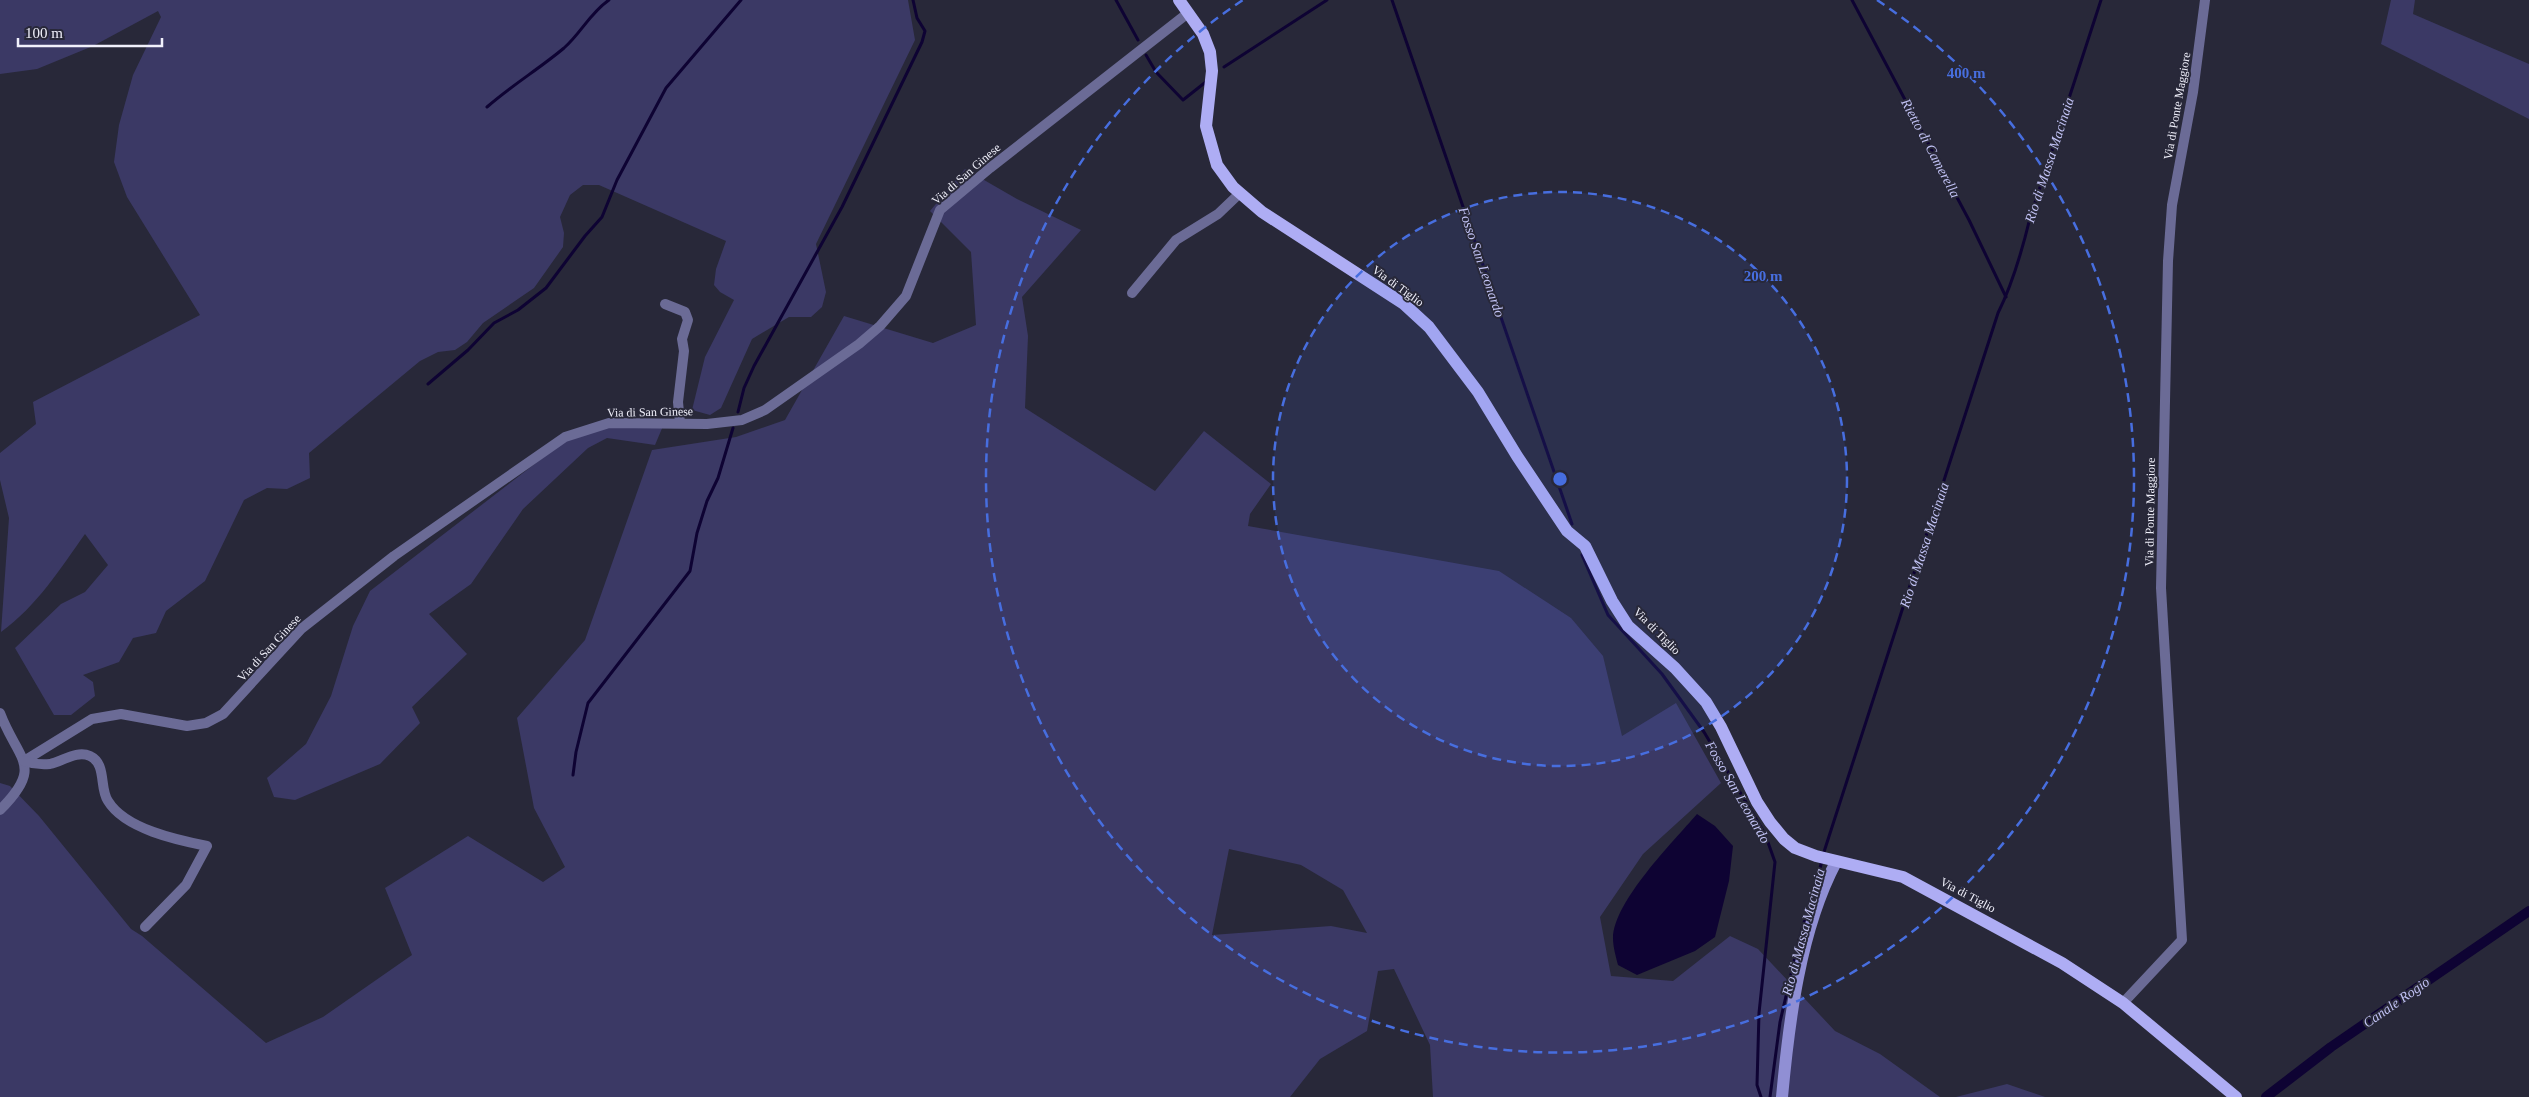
<svg xmlns="http://www.w3.org/2000/svg" width="2529" height="1097" font-family="'Times New Roman',serif">
  <style>
    .green { fill: #3b3965; fill-rule: evenodd }
    .water { fill: #0e0333 }
    .lines { fill: none; stroke-linecap: round; stroke-linejoin: round }
    .stream { stroke: #0e0333; stroke-width: 3 }
    .canal { stroke: #0e0333; stroke-width: 10 }
    .street { stroke: #6b6b96; stroke-width: 10 }
    .secondary { stroke: #908fd4; stroke-width: 12 }
    .primary { stroke: #aeadf4; stroke-width: 12 }
    .ring { fill: none; stroke: #476edf; stroke-width: 2.5; stroke-dasharray: 9 6 }
    .labels { text-anchor: middle; stroke-width: 4; stroke-linejoin: round; paint-order: stroke }
    .street-label { font-size: 12px; fill: #f0f0fb; stroke: #282839 }
    .water-label { font-size: 14px; font-style: italic; fill: #c1c2f4; stroke: #282839 }
    .centre { fill: #476edf; stroke: #282839; stroke-width: 2.5 }
    .ring-label { font-size: 15px; text-anchor: middle; font-weight: bold; fill: #476edf; stroke: #282839; stroke-width: 4; stroke-linejoin: round; paint-order: stroke }
  </style>
  <rect width="100%" height="100%" fill="#282839"/>
  <g class="green">
    <path d="M 0,0 L 908,0 L 915,40 L 816,244 L 826,292 L 822,307 L 811,317 L 789,317 L 752,339 L 721,408 L 710,415 L 692,410 L 705,357 L 734,300 L 720,292 L 714,285 L 716,269 L 726,241 L 599,185 L 583,185 L 570,195 L 560,217 L 564,233 L 563,247 L 534,288 L 483,323 L 467,342 L 455,350 L 438,352 L 420,361 L 309,453 L 310,478 L 287,489 L 267,488 L 244,500 L 205,581 L 166,611 L 156,633 L 133,638 L 119,662 L 83,675 L 93,682 L 95,696 L 71,715 L 54,715 L 15,648 L 61,604 L 85,592 L 108,565 L 85,534 C 60,569 37,606 1,632 L 9,518 L 0,480 L 0,453 L 36,424 L 33,402 L 200,315 L 127,197 L 114,162 L 119,125 L 133,75 L 161,17 L 158,11 L 93,46 L 37,69 L 0,74 Z"/>
    <path d="M 2391,0 L 2415,0 L 2413,14 L 2529,64 L 2529,119 L 2381,44 Z"/>
    <path d="M 965,169 L 1017,199 L 1081,230 L 1022,297 L 1028,336 L 1025,408 L 1155,491 L 1204,431 L 1271,484 L 1250,514 L 1248,526 L 1499,571 L 1571,618 L 1603,656 L 1622,736 L 1676,703 L 1721,783 L 1643,854 L 1600,917 L 1611,976 L 1673,981 L 1730,936 L 1758,949 L 1835,1031 L 1880,1054 L 1940,1097 L 1433,1097 L 1430,1045 L 1394,969 L 1378,971 L 1367,1031 L 1320,1059 L 1290,1097 L 0,1097 L 0,783 L 10,786 L 39,816 L 131,929 L 142,936 L 266,1043 L 323,1017 L 412,955 L 385,888 L 468,836 L 543,882 L 565,867 L 534,808 L 517,718 L 585,640 L 652,450 L 736,437 L 785,420 L 844,316 L 933,343 L 976,325 L 971,252 L 930,211 ZM 1229,849 L 1301,865 L 1343,890 L 1367,933 L 1331,926 L 1212,935 Z"/>
    <path d="M 663,426 L 655,445 L 607,438 L 588,448 L 523,509 L 471,584 L 429,614 L 467,654 L 412,707 L 420,723 L 380,764 L 295,800 L 274,797 L 267,778 L 306,744 L 331,696 L 353,626 L 370,591 L 567,439 L 599,428 Z"/>
    <path d="M 2007,1084 L 2045,1097 L 1956,1097 Z"/>
  </g>
  <path class="water" d="M 1697,814 L 1715,826 L 1733,846 L 1729,881 L 1715,937 L 1695,951 L 1637,975 L 1618,965 C 1616,957 1613,947 1613,938 C 1614,901 1673,842 1697,814 Z"/>
  <g class="lines">
    <g class="stream">
      <path d="M 1116,0 L 1138,40"/>
      <path d="M 1392,0 L 1572,524"/>
      <path d="M 1852,0 L 1969,220 L 2006,297"/>
      <path d="M 1146,55 L 1156,72 L 1183,100 L 1207,81"/>
      <path d="M 1224,67 L 1327,0"/>
      <path d="M 487,107 C 512,85 539,69 564,48 C 581,33 590,13 609,0"/>
      <path d="M 428,384 L 468,350 L 494,323 L 518,310 L 546,288 L 585,236 L 602,217 L 617,180 L 666,88 L 741,0"/>
      <path d="M 738,412 L 744,388 L 754,366 L 842,207 L 922,42 L 925,31 L 917,18 L 913,0"/>
      <path d="M 1582,555 L 1608,615 L 1662,674 L 1704,732 L 1765,834 L 1775,862 L 1759,1013 L 1757,1085 L 1761,1097"/>
      <path d="M 573,775 L 576,752 L 588,703 L 690,571 L 697,533 L 707,501 L 718,478 L 733,428"/>
      <path d="M 1823,855 L 1998,313 C 2013,283 2022,251 2030,218 L 2101,0"/>
      <path d="M 1770,1097 L 1780,1022 L 1799,940 L 1822,861"/>
    </g>
    <path class="canal" d="M 2266,1097 L 2331,1047 L 2529,911"/>
    <g class="street">
      <path d="M 1132,293 L 1176,240 L 1218,214 L 1240,193"/>
      <path d="M 665,304 L 685,312 L 688,320 L 682,339 L 684,351 L 678,402 L 680,423"/>
      <path d="M 0,713 C 18,761 45,765 0,810"/>
      <path d="M 24,761 L 92,719 L 121,714 L 187,726 L 206,723 L 223,714 L 301,629 L 394,556 L 565,437 L 609,423 L 707,424 L 742,420 L 765,410 L 859,344 L 880,326 L 906,296 L 940,210 L 990,168 L 1188,13"/>
      <path d="M 24,761 C 33,764 40,765 50,764 C 63,761 77,750 90,756 C 107,764 99,788 108,801 C 125,829 177,840 207,846 L 186,885 L 145,927"/>
      <path d="M 2123,1003 L 2182,940 L 2161,588 L 2168,261 L 2172,205 L 2193,92 L 2205,0"/>
    </g>
    <path class="secondary" d="M 1782,1097 C 1789,1021 1800,930 1836,862"/>
    <path class="primary" d="M 1179,0 L 1203,34 L 1210,52 L 1212,71 L 1206,126 L 1217,165 L 1233,187 L 1262,212 L 1404,304 L 1429,327 L 1478,392 L 1517,456 L 1567,531 L 1585,546 L 1612,601 L 1628,626 L 1675,668 L 1706,702 L 1721,727 L 1757,802 L 1770,822 L 1784,839 L 1795,848 L 1816,856 L 1903,877 L 2062,963 L 2123,1003 L 2236,1097"/>
  </g>
  <circle cx="1560" cy="479" r="287" fill="#476edf" fill-opacity=".12"/>
  <g class="ring">
    <circle cx="1560" cy="479" r="287"/>
    <path d="M1877 0A574 574 0 1 1 1243 0"/>
  </g>
  <g class="labels">
    <g class="street-label">
      <text transform="translate(2177 106) rotate(-80)" y="4">Via di Ponte Maggiore</text>
      <text transform="translate(966 174) rotate(-41)" y="4">Via di San Ginese</text>
      <text transform="translate(1398 286) rotate(36)" y="4">Via di Tiglio</text>
      <text transform="translate(650 412) rotate(-1)" y="4">Via di San Ginese</text>
      <text transform="translate(2150 512) rotate(-89)" y="4">Via di Ponte Maggiore</text>
      <text transform="translate(1657 631) rotate(45)" y="4">Via di Tiglio</text>
      <text transform="translate(269 648) rotate(-47)" y="4">Via di San Ginese</text>
      <text transform="translate(1968 895) rotate(28)" y="4">Via di Tiglio</text>
    </g>
    <g class="water-label">
      <text transform="translate(1931 148) rotate(62)" y="5">Rietto di Camerella</text>
      <text transform="translate(2049 160) rotate(-72)" y="5">Rio di Massa Macinaia</text>
      <text transform="translate(1482 262) rotate(71)" y="5">Fosso San Leonardo</text>
      <text transform="translate(1924 545) rotate(-72)" y="5">Rio di Massa Macinaia</text>
      <text transform="translate(1738 792) rotate(60)" y="5">Fosso San Leonardo</text>
      <text transform="translate(1803 932) rotate(-75)" y="5">Rio di Massa Macinaia</text>
      <text transform="translate(2396 1002) rotate(-35)" y="5">Canale Rogio</text>
    </g>
  </g>
  <circle cx="1560" cy="479" r="8" class="centre"/>
  <g class="ring-label">
    <text x="1966" y="78">400 m</text>
    <text x="1763" y="281">200 m</text>
  </g>
  <path d="M18 38v8h144v-8" fill="none" stroke="#f0f0fb" stroke-width="2.5"/>
  <text x="25" y="38" font-size="15" fill="#f0f0fb" stroke="#282839" stroke-width="4" paint-order="stroke">100 m</text>
</svg>
